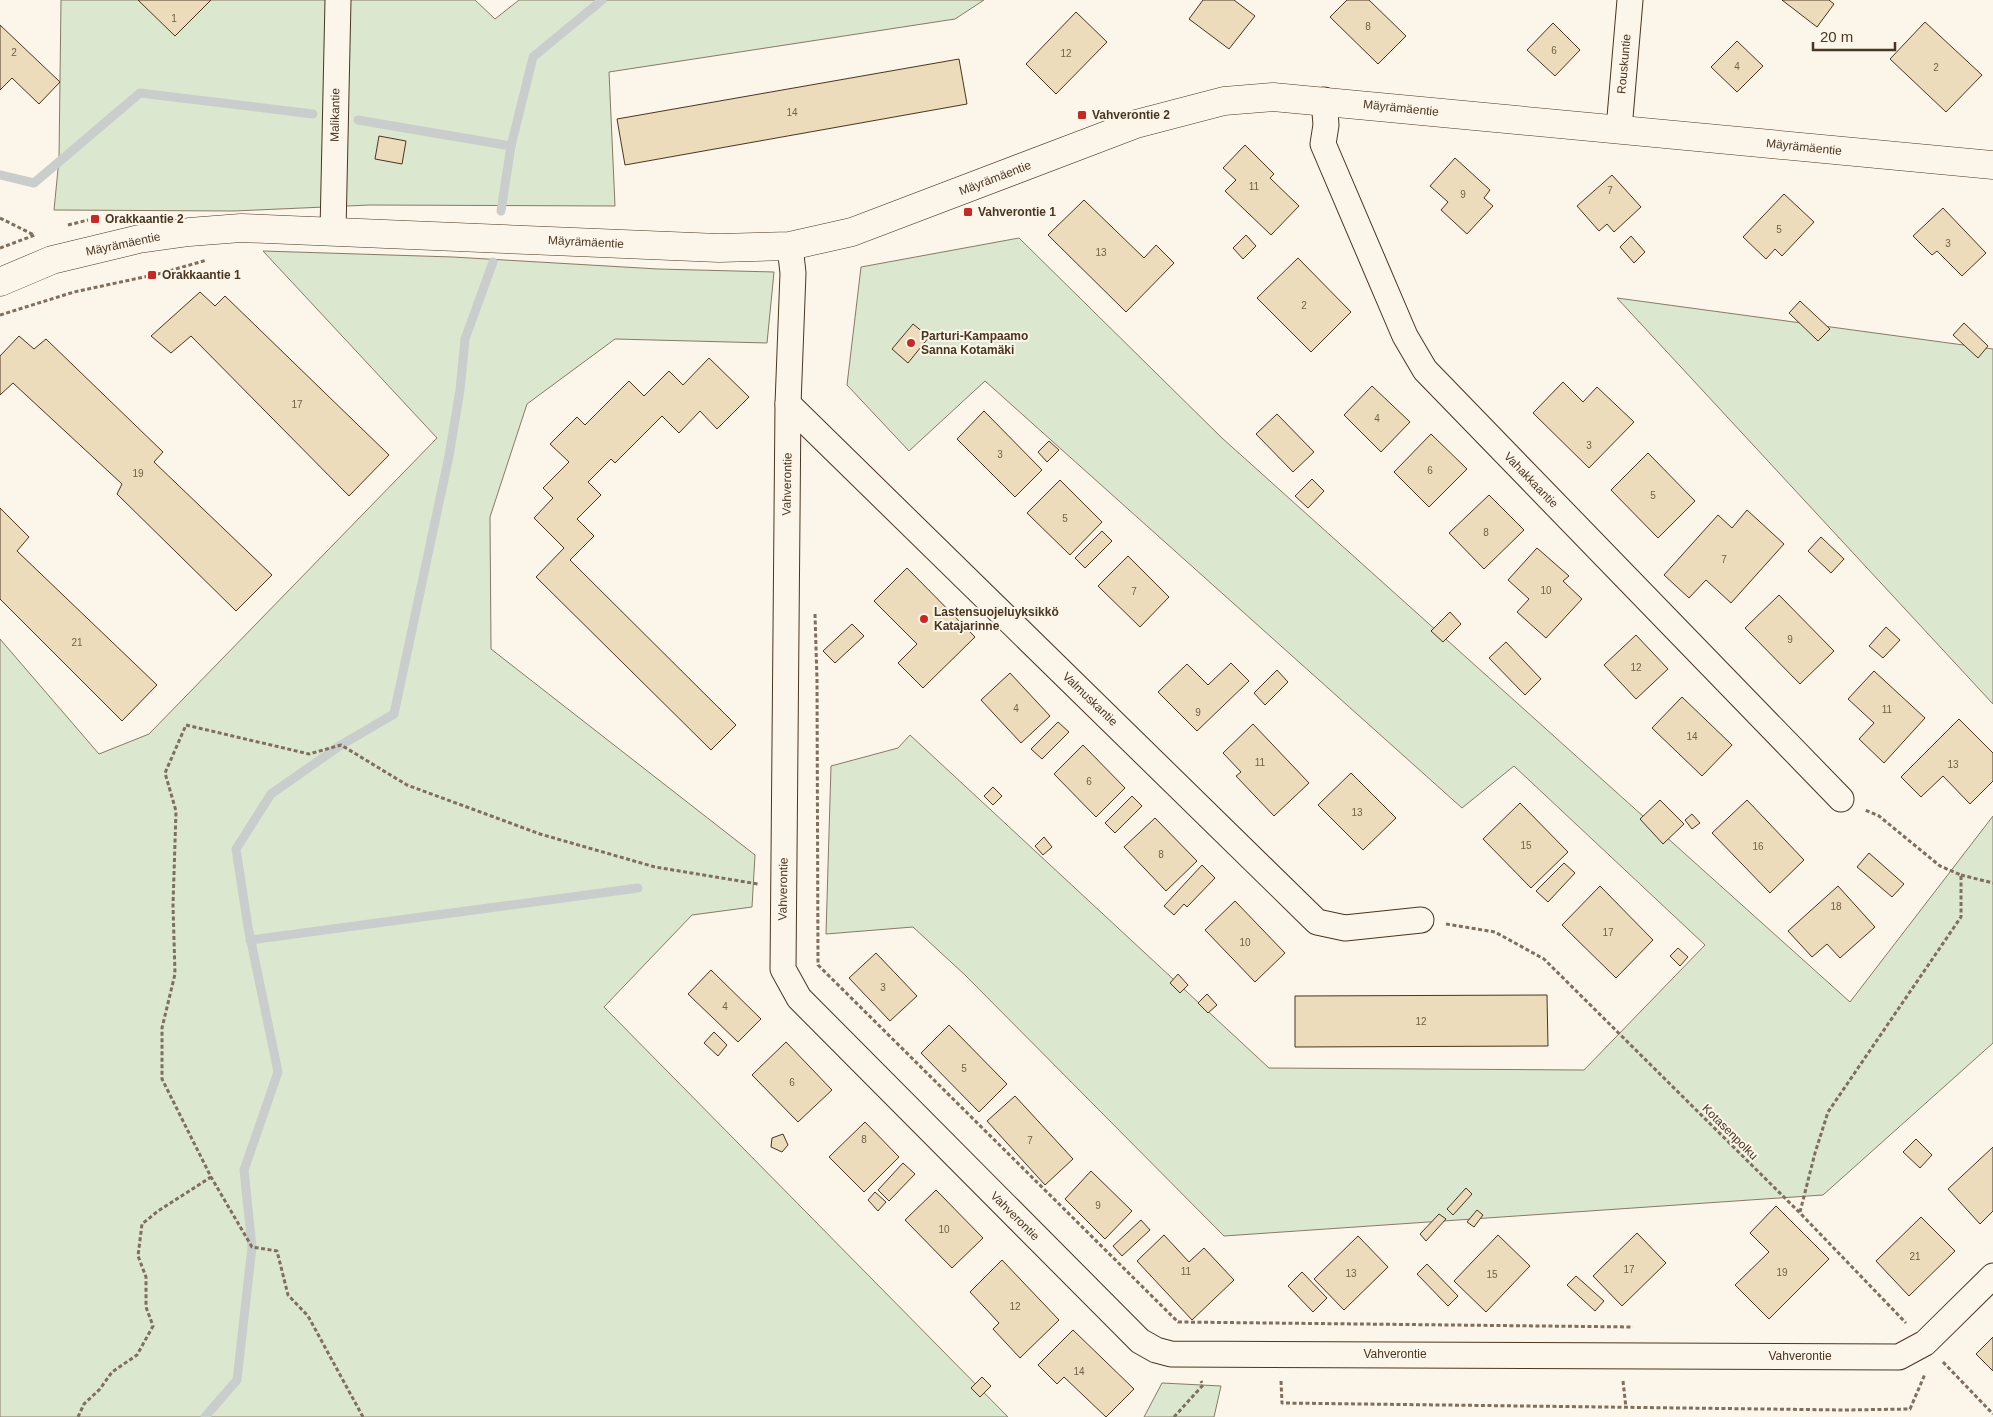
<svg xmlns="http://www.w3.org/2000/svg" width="1993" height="1417" font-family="Helvetica,sans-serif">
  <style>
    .green { fill: #dce7d0; stroke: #887966 }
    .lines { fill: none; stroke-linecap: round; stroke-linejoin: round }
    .stream { stroke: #c9cecd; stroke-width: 9 }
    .building { fill: #ecdcbc; stroke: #4a3520 }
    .street-casing { stroke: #4a3520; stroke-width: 27 }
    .secondary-casing { stroke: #4a3520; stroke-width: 29 }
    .path { stroke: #7f6f5c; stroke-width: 3; stroke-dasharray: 4 2.5; stroke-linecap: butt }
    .street { stroke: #fbf6e9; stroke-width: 25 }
    .secondary { stroke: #fbf6e9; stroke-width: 28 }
    .poi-dot { fill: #c62828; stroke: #fbf6e9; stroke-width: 2 }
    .labels { text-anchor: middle; stroke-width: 4; stroke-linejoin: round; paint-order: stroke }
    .number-label { font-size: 10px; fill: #725f47 }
    .street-label { font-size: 12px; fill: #4a3520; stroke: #fbf6e9 }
    .poi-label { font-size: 12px; font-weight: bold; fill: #4a3520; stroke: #fbf6e9; text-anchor: start }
  </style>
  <rect width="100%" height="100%" fill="#fbf6e9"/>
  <g class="green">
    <path d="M 61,0 L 475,0 L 495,19 L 519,0 L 984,0 L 955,19 L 609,72 L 615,206 L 370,205 L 234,211 L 54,210 L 59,159 Z"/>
    <path d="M 1019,238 L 1222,438 L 1850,1002 L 1993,816 L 1993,1043 L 1823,1195 L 1224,1236 L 965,975 L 913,927 L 826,934 L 831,766 L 898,748 L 910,735 L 1269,1068 L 1584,1070 L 1705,945 L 1514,766 L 1462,808 L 985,381 L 909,451 L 847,385 L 861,267 Z"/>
    <path d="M 263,251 L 453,257 L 658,269 L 774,272 L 767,343 L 615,339 L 527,404 L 490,517 L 491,649 L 755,855 L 752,907 L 692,915 L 604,1007 L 1008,1417 L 0,1417 L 0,639 L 99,754 L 149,734 L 437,438 Z"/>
    <path d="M 1617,298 L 1993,349 L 1993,704 Z"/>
    <path d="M 1162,1383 L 1221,1386 L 1214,1417 L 1144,1417 Z"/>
  </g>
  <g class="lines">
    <g class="stream">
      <path d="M 358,120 L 511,146"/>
      <path d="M 0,175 L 34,183 L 140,93 L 313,114"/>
      <path d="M 501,211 L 511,146 L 533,57 L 602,0"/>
      <path d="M 250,940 L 638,888"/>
      <path d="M 205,1417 L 237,1380 L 252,1247 L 244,1170 L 278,1072 L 248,927 L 236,849 L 271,794 L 341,745 L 394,714 L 449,456 L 460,390 L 465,339 L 493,262"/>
    </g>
  </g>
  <g class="building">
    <path d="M 138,0 L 211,0 L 175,36 Z"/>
    <path d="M 1203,0 L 1234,0 L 1255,16 L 1229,49 L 1189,19 Z"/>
    <path d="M 1347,0 L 1369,0 L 1406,36 L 1378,64 L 1330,17 Z"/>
    <path d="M 1782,0 L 1829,0 L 1834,4 L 1817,27 Z"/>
    <path d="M 1076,12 L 1107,42 L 1056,94 L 1026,64 Z"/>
    <path d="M 1925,22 L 1982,75 L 1946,112 L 1890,59 Z"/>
    <path d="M 1553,23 L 1580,50 L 1555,76 L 1527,50 Z"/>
    <path d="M 0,25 L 60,82 L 39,104 L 12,78 L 0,90 Z"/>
    <path d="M 1737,41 L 1763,66 L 1737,92 L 1711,67 Z"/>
    <path d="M 959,59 L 967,104 L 625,165 L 617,119 Z"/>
    <path d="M 379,136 L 406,141 L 402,164 L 375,159 Z"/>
    <path d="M 1245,145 L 1274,174 L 1270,178 L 1299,206 L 1271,235 L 1225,191 L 1236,180 L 1223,168 Z"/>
    <path d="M 1455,158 L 1490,190 L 1484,198 L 1493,206 L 1467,234 L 1441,210 L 1448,202 L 1430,186 Z"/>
    <path d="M 1612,175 L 1641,207 L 1614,232 L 1607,224 L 1599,231 L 1577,206 Z"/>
    <path d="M 1784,194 L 1814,222 L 1782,256 L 1775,249 L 1766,259 L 1743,237 Z"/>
    <path d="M 1084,200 L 1144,258 L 1156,245 L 1174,263 L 1126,312 L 1048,235 Z"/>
    <path d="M 1943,208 L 1986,253 L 1962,276 L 1937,251 L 1932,255 L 1913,236 Z"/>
    <path d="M 1246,235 L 1256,246 L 1243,259 L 1233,248 Z"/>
    <path d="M 1631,236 L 1645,252 L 1634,263 L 1620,247 Z"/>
    <path d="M 1298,258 L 1351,312 L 1311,352 L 1257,298 Z"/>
    <path d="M 200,292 L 215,306 L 225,296 L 389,455 L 349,496 L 191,336 L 171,353 L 151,336 Z"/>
    <path d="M 1800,301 L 1830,329 L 1818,341 L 1789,313 Z"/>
    <path d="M 1964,323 L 1988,346 L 1978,358 L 1953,335 Z"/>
    <path d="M 913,324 L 929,337 L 908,363 L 892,349 Z"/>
    <path d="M 19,336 L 34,349 L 46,339 L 163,452 L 154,462 L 272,575 L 236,611 L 117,494 L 122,484 L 13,383 L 0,395 L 0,356 Z"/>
    <path d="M 709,358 L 749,397 L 717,429 L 700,411 L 679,433 L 662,416 L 615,463 L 611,459 L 588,482 L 601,495 L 577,519 L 594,536 L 570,560 L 736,725 L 711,750 L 536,577 L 564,548 L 534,518 L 553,498 L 543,488 L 569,462 L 550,444 L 577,417 L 585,425 L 629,381 L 644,396 L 669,371 L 683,385 Z"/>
    <path d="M 1563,382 L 1583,402 L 1597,387 L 1634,422 L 1589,468 L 1533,413 Z"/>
    <path d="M 1372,386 L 1410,422 L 1381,452 L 1344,415 Z"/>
    <path d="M 984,411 L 1042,470 L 1015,497 L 957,439 Z"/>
    <path d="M 1277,414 L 1314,452 L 1293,472 L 1256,434 Z"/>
    <path d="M 1431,434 L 1467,469 L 1429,507 L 1394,472 Z"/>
    <path d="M 1049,441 L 1059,450 L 1047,462 L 1038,452 Z"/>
    <path d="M 1648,453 L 1695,501 L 1658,538 L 1611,490 Z"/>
    <path d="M 1312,479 L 1324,491 L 1308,508 L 1295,496 Z"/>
    <path d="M 1060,480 L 1102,522 L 1070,555 L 1027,513 Z"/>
    <path d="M 1489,495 L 1524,530 L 1484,569 L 1449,533 Z"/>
    <path d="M 0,508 L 29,537 L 17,551 L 157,685 L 122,721 L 0,599 Z"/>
    <path d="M 1747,510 L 1784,544 L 1731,603 L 1706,580 L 1689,598 L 1664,575 L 1718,515 L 1732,528 Z"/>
    <path d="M 1102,531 L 1112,541 L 1085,568 L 1075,558 Z"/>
    <path d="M 1821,537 L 1844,559 L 1831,573 L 1808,551 Z"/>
    <path d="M 1537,548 L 1569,576 L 1563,581 L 1582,599 L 1546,638 L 1517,612 L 1529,599 L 1508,580 Z"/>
    <path d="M 1128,556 L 1169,597 L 1140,627 L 1098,586 Z"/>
    <path d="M 907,568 L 975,637 L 923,688 L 898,663 L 917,644 L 874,601 Z"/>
    <path d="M 1779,595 L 1834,651 L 1800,684 L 1745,628 Z"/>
    <path d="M 1450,612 L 1461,624 L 1443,642 L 1431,631 Z"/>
    <path d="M 852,624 L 864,636 L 835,663 L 823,651 Z"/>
    <path d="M 1886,627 L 1900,640 L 1883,658 L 1869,646 Z"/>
    <path d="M 1636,635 L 1668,669 L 1636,699 L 1604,665 Z"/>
    <path d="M 1506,642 L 1541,679 L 1525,695 L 1489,658 Z"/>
    <path d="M 1231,663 L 1249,681 L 1197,731 L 1158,692 L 1187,664 L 1208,685 Z"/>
    <path d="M 1277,670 L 1288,682 L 1265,705 L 1254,693 Z"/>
    <path d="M 1874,671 L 1925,718 L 1884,763 L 1859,739 L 1874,723 L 1848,699 Z"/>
    <path d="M 1010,673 L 1050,716 L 1021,743 L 981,700 Z"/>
    <path d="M 1682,697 L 1732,745 L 1702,776 L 1652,728 Z"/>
    <path d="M 1959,719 L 1993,753 L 1993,781 L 1970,804 L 1943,776 L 1921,797 L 1901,777 Z"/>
    <path d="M 1058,722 L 1069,732 L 1042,759 L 1031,749 Z"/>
    <path d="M 1253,724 L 1309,783 L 1274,816 L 1236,776 L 1241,772 L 1223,753 Z"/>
    <path d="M 1083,745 L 1125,788 L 1096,817 L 1054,774 Z"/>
    <path d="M 1351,773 L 1396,818 L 1363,850 L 1318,805 Z"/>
    <path d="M 993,787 L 1002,796 L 993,805 L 984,796 Z"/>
    <path d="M 1132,796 L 1142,806 L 1115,833 L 1105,823 Z"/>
    <path d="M 1660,800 L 1684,824 L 1663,844 L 1640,819 Z"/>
    <path d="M 1747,800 L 1804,860 L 1770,893 L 1712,833 Z"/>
    <path d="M 1520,803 L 1568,852 L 1531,888 L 1483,839 Z"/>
    <path d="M 1692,814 L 1700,823 L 1692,829 L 1685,820 Z"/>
    <path d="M 1155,818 L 1197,861 L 1166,891 L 1124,847 Z"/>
    <path d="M 1044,837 L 1052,847 L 1043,855 L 1035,846 Z"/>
    <path d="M 1869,853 L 1904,884 L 1892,897 L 1857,867 Z"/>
    <path d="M 1564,863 L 1575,873 L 1548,902 L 1536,891 Z"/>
    <path d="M 1202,865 L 1215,878 L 1187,907 L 1184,904 L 1174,915 L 1164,906 Z"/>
    <path d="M 1600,886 L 1653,940 L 1616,978 L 1562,925 Z"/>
    <path d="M 1838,886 L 1875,927 L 1840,958 L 1827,944 L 1812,957 L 1788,931 Z"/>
    <path d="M 1235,901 L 1285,953 L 1255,982 L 1205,930 Z"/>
    <path d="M 1678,948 L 1688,957 L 1680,966 L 1670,956 Z"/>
    <path d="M 876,953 L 917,996 L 890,1021 L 849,978 Z"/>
    <path d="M 711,970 L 761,1019 L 738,1042 L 688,994 Z"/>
    <path d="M 1178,974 L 1188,985 L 1180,993 L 1170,983 Z"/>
    <path d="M 1207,994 L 1217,1005 L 1208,1013 L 1198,1003 Z"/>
    <path d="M 1547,995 L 1548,1046 L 1295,1047 L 1295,996 Z"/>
    <path d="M 949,1025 L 1007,1084 L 979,1112 L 921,1053 Z"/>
    <path d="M 714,1032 L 727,1045 L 718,1056 L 704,1043 Z"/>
    <path d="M 786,1042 L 832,1090 L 798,1122 L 752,1075 Z"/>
    <path d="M 1015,1096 L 1073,1159 L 1045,1185 L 987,1121 Z"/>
    <path d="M 865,1122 L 899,1157 L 864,1192 L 829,1157 Z"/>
    <path d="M 783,1134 L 788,1145 L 782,1152 L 771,1147 L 772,1138 Z"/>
    <path d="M 1916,1139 L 1932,1155 L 1920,1168 L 1903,1152 Z"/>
    <path d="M 1993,1147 L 1993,1211 L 1980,1224 L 1948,1189 Z"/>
    <path d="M 903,1163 L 915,1174 L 889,1201 L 878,1190 Z"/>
    <path d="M 1091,1171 L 1132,1211 L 1105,1239 L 1065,1199 Z"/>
    <path d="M 1466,1188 L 1472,1194 L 1453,1215 L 1447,1209 Z"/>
    <path d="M 936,1190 L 983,1238 L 952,1268 L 905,1220 Z"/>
    <path d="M 875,1192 L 886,1202 L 878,1211 L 868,1200 Z"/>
    <path d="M 1776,1206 L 1829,1259 L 1769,1319 L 1735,1285 L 1769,1252 L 1750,1233 Z"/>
    <path d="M 1477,1210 L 1483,1215 L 1474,1227 L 1467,1222 Z"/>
    <path d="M 1439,1214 L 1446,1219 L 1426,1241 L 1420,1234 Z"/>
    <path d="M 1921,1217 L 1955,1251 L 1909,1296 L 1876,1261 Z"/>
    <path d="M 1141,1220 L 1150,1230 L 1122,1256 L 1113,1246 Z"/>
    <path d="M 1637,1233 L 1666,1263 L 1622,1306 L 1593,1276 Z"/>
    <path d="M 1164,1235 L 1189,1262 L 1204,1248 L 1234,1280 L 1192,1320 L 1137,1261 Z"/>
    <path d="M 1498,1235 L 1530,1266 L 1486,1312 L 1454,1281 Z"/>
    <path d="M 1358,1236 L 1388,1267 L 1344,1310 L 1314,1279 Z"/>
    <path d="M 1002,1260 L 1059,1320 L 1020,1358 L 993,1329 L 999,1323 L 970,1292 Z"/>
    <path d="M 1427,1264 L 1458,1296 L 1448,1306 L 1417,1274 Z"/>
    <path d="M 1302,1272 L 1327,1298 L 1313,1312 L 1288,1286 Z"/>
    <path d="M 1576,1276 L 1604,1301 L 1595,1311 L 1567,1285 Z"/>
    <path d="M 1073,1330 L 1134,1389 L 1106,1417 L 1064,1377 L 1057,1384 L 1038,1365 Z"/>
    <path d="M 1993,1337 L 1993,1371 L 1976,1354 Z"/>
    <path d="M 982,1377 L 991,1386 L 980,1397 L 971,1388 Z"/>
  </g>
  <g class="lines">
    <defs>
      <g id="street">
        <path d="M 1324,100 L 1326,125 L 1323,144 L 1405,336 L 1425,370 L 1841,799"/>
        <path d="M 1619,129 L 1630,0"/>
        <path d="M 333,231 L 338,0"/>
        <path d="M 790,246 L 793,273 L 788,404 L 783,969 L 799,998 L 1140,1341 L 1156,1350 L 1171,1354 L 1899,1357 L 1925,1343 L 1993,1276"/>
        <path d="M 788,404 L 1317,922 L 1345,928 L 1421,920"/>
      </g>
      <path id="secondary" d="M 0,282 L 52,260 L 139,239 L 189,232 L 241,228 L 719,248 L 790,246 L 852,232 L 1136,124 L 1224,101 L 1273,97 L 1993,165"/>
    </defs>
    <use href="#street" class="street-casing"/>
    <use href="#secondary" class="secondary-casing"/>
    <g class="path">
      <path d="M 0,218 L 34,235"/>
      <path d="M 68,225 L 88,220"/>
      <path d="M 0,248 L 35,235"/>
      <path d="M 0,315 L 74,292 L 158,274 L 207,260"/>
      <path d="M 815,614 L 817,680 L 818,965 L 1178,1322 L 1633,1327"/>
      <path d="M 1961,875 L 1993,883"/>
      <path d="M 1446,924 L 1495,932 L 1544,959 L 1800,1213 L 1906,1323"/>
      <path d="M 1800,1212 L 1815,1153 L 1828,1112 L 1961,917 L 1961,875 L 1940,866 L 1879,816 L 1865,810"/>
      <path d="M 1943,1362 L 1993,1414"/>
      <path d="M 1281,1381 L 1282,1403 L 1844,1410 L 1910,1409 L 1925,1374"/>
      <path d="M 1623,1381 L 1626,1408"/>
      <path d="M 78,1417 L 84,1404 L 100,1389 L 112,1372 L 137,1355 L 153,1326 L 146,1307 L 146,1277 L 138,1256 L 142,1224 L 158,1211 L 211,1177"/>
      <path d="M 363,1417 L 308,1316 L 288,1295 L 277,1251 L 252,1247 L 211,1177 L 162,1079 L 162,1028 L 175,974 L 173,905 L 176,811 L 165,773 L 186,725 L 309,754 L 341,745 L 407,785 L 540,834 L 655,867 L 758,884"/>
      <path d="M 1174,1417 L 1203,1385 L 1201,1381"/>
    </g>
    <use href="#street" class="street"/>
    <use href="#secondary" class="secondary"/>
  </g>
  <g class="poi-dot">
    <rect x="1077" y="110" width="10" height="10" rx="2.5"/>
    <rect x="963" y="207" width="10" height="10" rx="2.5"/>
    <rect x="90" y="214" width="10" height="10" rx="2.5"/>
    <rect x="147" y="270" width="10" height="10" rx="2.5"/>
    <circle cx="911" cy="343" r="5"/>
    <circle cx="924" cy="619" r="5"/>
  </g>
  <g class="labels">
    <g class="number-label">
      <text x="174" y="22">1</text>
      <text x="1368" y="30">8</text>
      <text x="1554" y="54">6</text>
      <text x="14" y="56">2</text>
      <text x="1066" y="57">12</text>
      <text x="1737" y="70">4</text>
      <text x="1936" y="71">2</text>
      <text x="792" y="116">14</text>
      <text x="1254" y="190">11</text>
      <text x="1610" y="194">7</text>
      <text x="1463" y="198">9</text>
      <text x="1779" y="233">5</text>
      <text x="1948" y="247">3</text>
      <text x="1101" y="256">13</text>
      <text x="1304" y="309">2</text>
      <text x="297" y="408">17</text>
      <text x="1377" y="422">4</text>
      <text x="1589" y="449">3</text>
      <text x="1000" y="458">3</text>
      <text x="1430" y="474">6</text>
      <text x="138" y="477">19</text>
      <text x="1653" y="499">5</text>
      <text x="1065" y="522">5</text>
      <text x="1486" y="536">8</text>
      <text x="1724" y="563">7</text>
      <text x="1546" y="594">10</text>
      <text x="1134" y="595">7</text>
      <text x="1790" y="643">9</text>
      <text x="77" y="646">21</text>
      <text x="1636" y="671">12</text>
      <text x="1016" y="712">4</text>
      <text x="1887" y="713">11</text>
      <text x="1198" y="716">9</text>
      <text x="1692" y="740">14</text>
      <text x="1260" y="766">11</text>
      <text x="1953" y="768">13</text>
      <text x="1089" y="785">6</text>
      <text x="1357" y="816">13</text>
      <text x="1526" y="849">15</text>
      <text x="1758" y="850">16</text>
      <text x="1161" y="858">8</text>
      <text x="1836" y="910">18</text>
      <text x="1608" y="936">17</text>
      <text x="1245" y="946">10</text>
      <text x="883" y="991">3</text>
      <text x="725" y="1010">4</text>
      <text x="1421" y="1025">12</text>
      <text x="964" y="1072">5</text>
      <text x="792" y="1086">6</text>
      <text x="864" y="1143">8</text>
      <text x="1030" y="1144">7</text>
      <text x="1098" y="1209">9</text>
      <text x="944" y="1233">10</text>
      <text x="1915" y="1260">21</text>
      <text x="1629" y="1273">17</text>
      <text x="1186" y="1275">11</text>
      <text x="1782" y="1276">19</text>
      <text x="1351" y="1277">13</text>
      <text x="1492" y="1278">15</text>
      <text x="1015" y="1310">12</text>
      <text x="1079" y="1375">14</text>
    </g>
    <g class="street-label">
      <text transform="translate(1624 64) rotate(-85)" y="4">Rouskuntie</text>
      <text transform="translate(1401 108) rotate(6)" y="4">Mäyrämäentie</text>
      <text transform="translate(335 115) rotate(-89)" y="4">Malikantie</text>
      <text transform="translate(1804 147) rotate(6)" y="4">Mäyrämäentie</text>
      <text transform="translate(995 178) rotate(-21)" y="4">Mäyrämäentie</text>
      <text transform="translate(586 242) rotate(3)" y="4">Mäyrämäentie</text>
      <text transform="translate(123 244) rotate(-12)" y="4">Mäyrämäentie</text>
      <text transform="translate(1531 480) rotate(46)" y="4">Vahakkaantie</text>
      <text transform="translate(787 484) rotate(-89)" y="4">Vahverontie</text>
      <text transform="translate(1090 699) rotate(44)" y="4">Valmuskantie</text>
      <text transform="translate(783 889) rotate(-89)" y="4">Vahverontie</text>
      <text transform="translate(1730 1132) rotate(45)" y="4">Kotasenpolku</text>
      <text transform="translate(1015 1216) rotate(45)" y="4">Vahverontie</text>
      <text x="1395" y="1358">Vahverontie</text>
      <text x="1800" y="1360">Vahverontie</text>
    </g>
    <g class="poi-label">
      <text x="1092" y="119">Vahverontie 2</text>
      <text x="978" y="216">Vahverontie 1</text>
      <text x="105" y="223">Orakkaantie 2</text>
      <text x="162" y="279">Orakkaantie 1</text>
      <text x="921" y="340">Parturi-Kampaamo<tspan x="921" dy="14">Sanna Kotamäki</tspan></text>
      <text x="934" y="616">Lastensuojeluyksikkö<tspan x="934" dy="14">Katajarinne</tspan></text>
    </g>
  </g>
  <path d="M1813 42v8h82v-8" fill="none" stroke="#4a3520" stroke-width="2.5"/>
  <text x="1820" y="42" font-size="15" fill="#4a3520" stroke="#fbf6e9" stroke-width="4" paint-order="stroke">20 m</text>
</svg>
